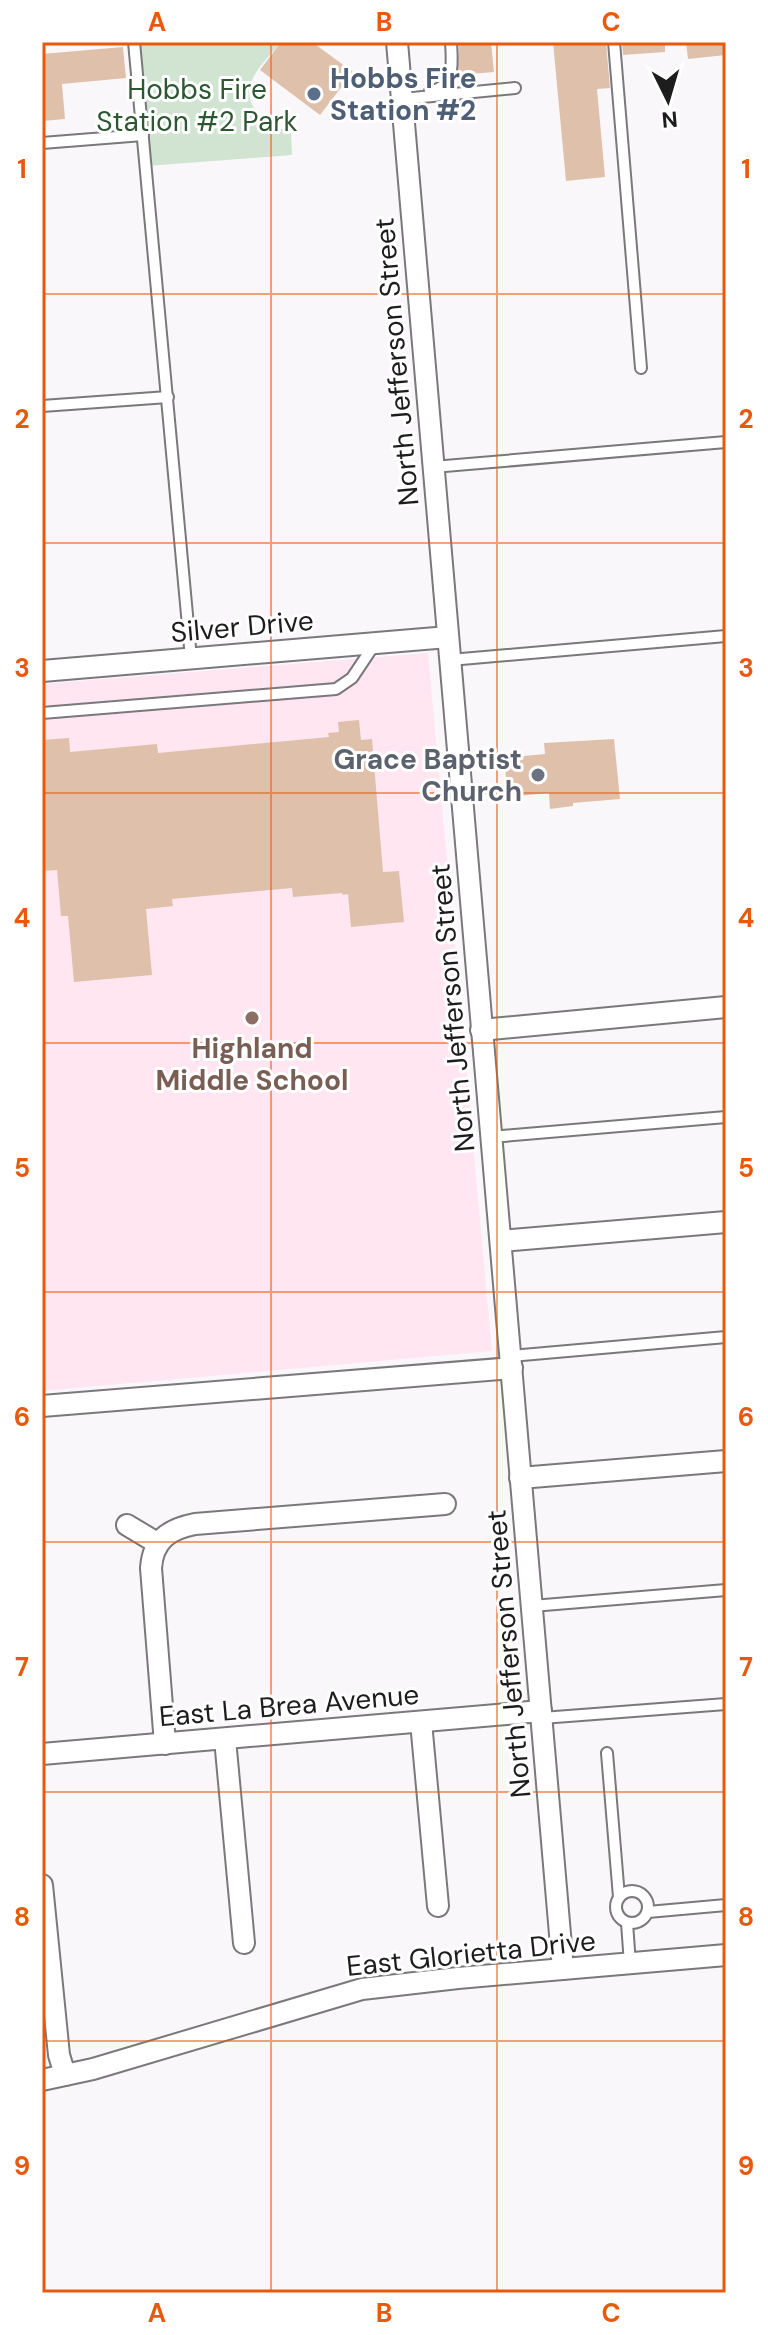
<svg xmlns="http://www.w3.org/2000/svg" width="768" height="2335" font-family="'DM Sans',sans-serif">
  <style>
    .education { fill: #ffe6f1 }
    .green { fill: #d0e4d1 }
    .building { fill: #dfc1ab }
    .lines { fill: none; stroke-linecap: round; stroke-linejoin: round }
    .lane-casing { stroke: #7b787b; stroke-width: 14 }
    .street-casing { stroke: #7b787b; stroke-width: 24 }
    .lane { stroke: #fff; stroke-width: 10 }
    .street { stroke: #fff; stroke-width: 20 }
    .grid { fill: none; stroke: #e8590c; stroke-width: 2; stroke-opacity: 0.55 }
    .service-dot { fill: #5c6f8a; stroke: #fff; stroke-width: 3 }
    .worship-dot { fill: #6b7280; stroke: #fff; stroke-width: 3 }
    .education-dot { fill: #8d6e63; stroke: #fff; stroke-width: 3 }
    .labels { text-anchor: middle; stroke-width: 6; stroke-linejoin: round; paint-order: stroke }
    .service-label { font-size: 28px; font-weight: bold; fill: #4e5e75; stroke: #fff; text-anchor: start }
    .park-label { font-size: 28px; fill: #2d5632; stroke: #fff }
    .street-label { font-size: 28px; fill: #1e1d1e; stroke: #fff }
    .worship-label { font-size: 28px; font-weight: bold; fill: #5b616d; stroke: #fff; text-anchor: end }
    .education-label { font-size: 28px; font-weight: bold; fill: #785e54; stroke: #fff }
    .neatline { fill: none; stroke: #e8590c; stroke-width: 3 }
    .grid-label { font-size: 26px; text-anchor: middle; font-weight: bold; fill: #e8590c }
  </style>
  <rect width="100%" height="100%" fill="#faf7fa"/>
  <path class="education" d="M 428,653 L 492,1351 L 42,1391 L 42,684 Z"/>
  <path class="green" d="M 138,42 L 281,42 C 273,53 259,65 253,78 C 239,108 269,124 291,133 L 292,155 L 147,166 Z"/>
  <g class="building">
    <path d="M 281,42 L 312,42 L 353,72 L 320,115 L 260,70 Z"/>
    <path d="M 459,42 L 491,42 L 494,72 L 458,75 Z"/>
    <path d="M 553,42 L 606,42 L 610,88 L 597,89 L 605,177 L 566,181 Z"/>
    <path d="M 622,42 L 665,42 L 665,52 L 623,55 Z"/>
    <path d="M 686,42 L 726,42 L 726,55 L 688,59 Z"/>
    <path d="M 123,47 L 126,78 L 62,84 L 65,119 L 42,121 L 42,54 Z"/>
    <path d="M 359,720 L 361,740 L 372,739 L 383,872 L 399,871 L 404,922 L 351,927 L 348,894 L 343,895 L 342,893 L 293,897 L 292,888 L 172,899 L 173,906 L 146,909 L 152,975 L 74,982 L 68,916 L 61,916 L 57,870 L 42,871 L 42,740 L 69,738 L 70,752 L 157,744 L 158,753 L 329,737 L 328,733 L 339,732 L 338,722 Z"/>
    <path d="M 614,739 L 620,799 L 573,803 L 573,806 L 550,809 L 549,793 L 508,797 L 504,758 L 545,754 L 544,743 Z"/>
  </g>
  <g class="lines">
    <defs>
      <g id="lane">
        <path d="M 134,42 L 191,658"/>
        <path d="M 614,42 L 641,368"/>
        <path d="M 430,91 C 456,88 452,62 451,42"/>
        <path d="M 402,99 L 515,88"/>
        <path d="M 42,143 L 143,135"/>
        <path d="M 42,406 L 168,397"/>
        <path d="M 433,467 L 726,442"/>
        <path d="M 450,660 L 726,636"/>
        <path d="M 42,713 L 336,689 L 352,678 L 374,645"/>
        <path d="M 491,1137 L 726,1117"/>
        <path d="M 511,1356 L 726,1337"/>
        <path d="M 532,1606 L 726,1590"/>
        <path d="M 542,1718 L 726,1704"/>
        <path d="M 607,1753 L 619,1897"/>
        <circle cx="632" cy="1907" r="16"/>
        <path d="M 648,1912 L 726,1905"/>
        <path d="M 627,1923 L 630,1964"/>
      </g>
      <g id="street">
        <path d="M 397,42 L 563,1969"/>
        <path d="M 42,671 L 448,637"/>
        <path d="M 481,1030 L 726,1007"/>
        <path d="M 501,1241 L 726,1222"/>
        <path d="M 42,1406 L 512,1368"/>
        <path d="M 520,1478 L 726,1461"/>
        <path d="M 127,1525 L 157,1543"/>
        <path d="M 421,1722 L 438,1906"/>
        <path d="M 225,1739 L 244,1943"/>
        <path d="M 165,1744 L 151,1568 C 153,1540 169,1529 195,1524 L 445,1504"/>
        <path d="M 42,1754 L 541,1711"/>
        <path d="M 42,1885 L 59,2055 L 65,2075"/>
        <path d="M 42,2080 L 93,2069 L 362,1989 L 458,1978 L 726,1955"/>
      </g>
    </defs>
    <use href="#lane" class="lane-casing"/>
    <use href="#street" class="street-casing"/>
    <use href="#lane" class="lane"/>
    <use href="#street" class="street"/>
  </g>
  <path class="grid" d="M 271,42 L 271,2293M 497,42 L 497,2293M 42,294 L 726,294M 42,543 L 726,543M 42,793 L 726,793M 42,1043 L 726,1043M 42,1292 L 726,1292M 42,1542 L 726,1542M 42,1792 L 726,1792M 42,2041 L 726,2041"/>
  <circle class="service-dot" cx="314" cy="94" r="8"/>
  <circle class="worship-dot" cx="538" cy="775" r="8"/>
  <circle class="education-dot" cx="252" cy="1018" r="8"/>
  <g class="labels">
    <g class="service-label">
      <text x="330" y="88">Hobbs Fire<tspan x="330" dy="32">Station #2</tspan></text>
    </g>
    <g class="park-label">
      <text x="197" y="99">Hobbs Fire<tspan x="197" dy="32">Station #2 Park</tspan></text>
    </g>
    <g class="street-label">
      <text transform="translate(396 362) rotate(-95)" y="10">North Jefferson Street</text>
      <text transform="translate(242 626) rotate(-5)" y="10">Silver Drive</text>
      <text transform="translate(452 1008) rotate(-95)" y="10">North Jefferson Street</text>
      <text transform="translate(508 1654) rotate(-95)" y="10">North Jefferson Street</text>
      <text transform="translate(289 1705) rotate(-5)" y="10">East La Brea Avenue</text>
      <text transform="translate(471 1953) rotate(-6)" y="10">East Glorietta Drive</text>
    </g>
    <g class="worship-label">
      <text x="522" y="769">Grace Baptist<tspan x="522" dy="32">Church</tspan></text>
    </g>
    <g class="education-label">
      <text x="252" y="1058">Highland<tspan x="252" dy="32">Middle School</tspan></text>
    </g>
  </g>
  <rect width="768" height="2335" fill="none" stroke="#ffffff" stroke-width="88"/>
  <g transform="translate(668 100) rotate(175)" stroke="#ffffff" stroke-width="6" paint-order="stroke">
  <path d="M0-6L14 30L0 20L-14 30Z" fill="#1e1d1e"/>
  <text y="-12" font-size="22" font-weight="bold" text-anchor="middle" fill="#1e1d1e">N</text>
  </g>
  <rect x="44" y="44" width="680" height="2247" class="neatline"/>
  <g class="grid-label">
    <text x="157" y="31">A</text>
    <text x="384" y="31">B</text>
    <text x="611" y="31">C</text>
    <text x="22" y="178">1</text>
    <text x="746" y="178">1</text>
    <text x="22" y="428">2</text>
    <text x="746" y="428">2</text>
    <text x="22" y="677">3</text>
    <text x="746" y="677">3</text>
    <text x="22" y="927">4</text>
    <text x="746" y="927">4</text>
    <text x="22" y="1177">5</text>
    <text x="746" y="1177">5</text>
    <text x="22" y="1426">6</text>
    <text x="746" y="1426">6</text>
    <text x="22" y="1676">7</text>
    <text x="746" y="1676">7</text>
    <text x="22" y="1926">8</text>
    <text x="746" y="1926">8</text>
    <text x="22" y="2175">9</text>
    <text x="746" y="2175">9</text>
    <text x="157" y="2322">A</text>
    <text x="384" y="2322">B</text>
    <text x="611" y="2322">C</text>
  </g>
</svg>
